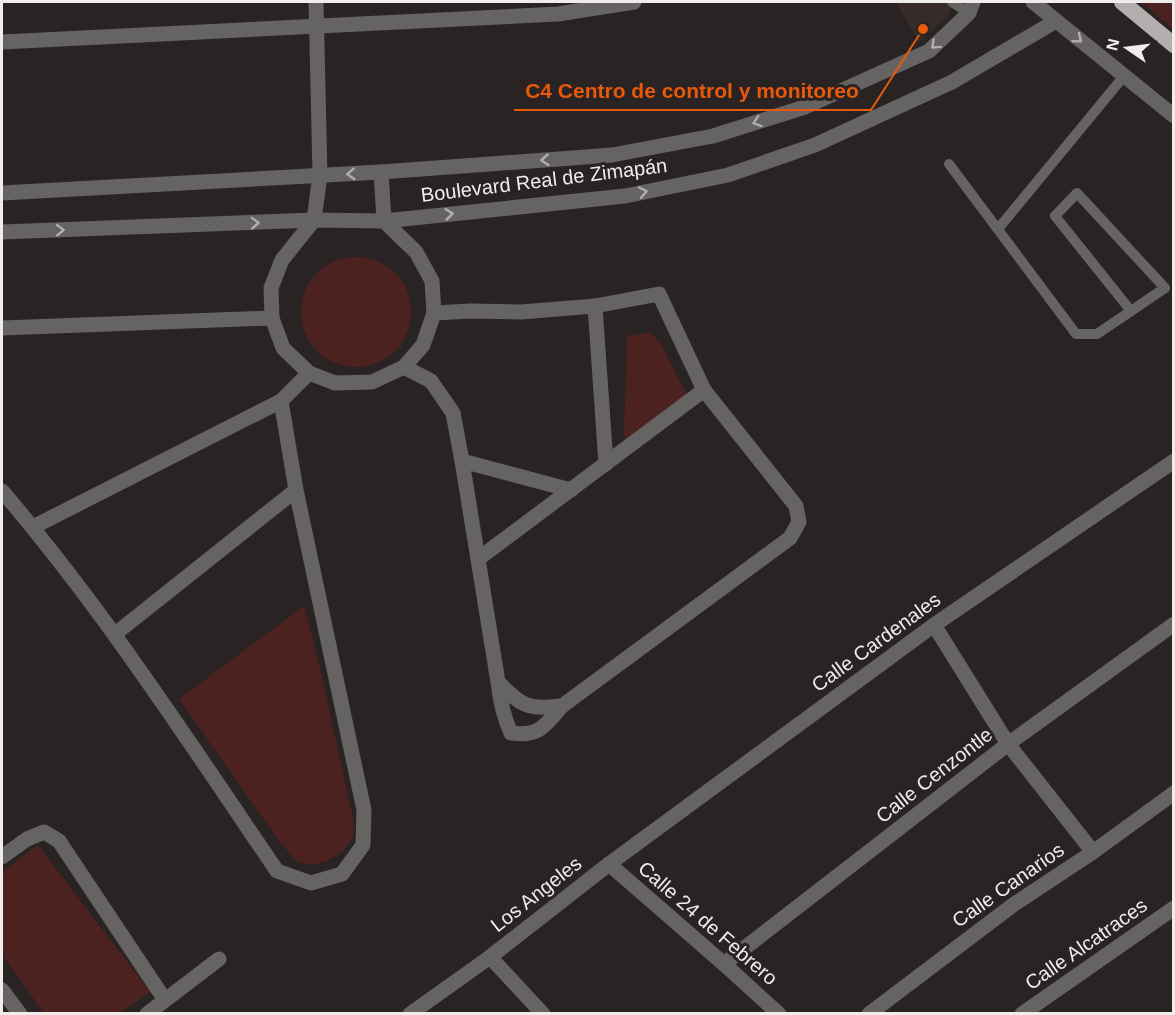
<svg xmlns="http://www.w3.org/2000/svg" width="1175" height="1015" font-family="Arial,sans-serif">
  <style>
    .built { fill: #362b29 }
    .green { fill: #4b221f }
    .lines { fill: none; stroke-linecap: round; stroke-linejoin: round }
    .service { stroke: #666363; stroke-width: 10 }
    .minor { stroke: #666363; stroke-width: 15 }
    .tertiary { stroke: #666363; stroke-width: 15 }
    .trunk { stroke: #b5aeae; stroke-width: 16 }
    .oneway { stroke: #b2aeae }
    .labels { text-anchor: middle; stroke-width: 6; stroke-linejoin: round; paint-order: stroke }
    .street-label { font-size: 20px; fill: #f0eceb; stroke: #292323 }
    .leader { fill: none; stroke: #e8590c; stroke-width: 2 }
    .callout-dot { fill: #e8590c; stroke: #292323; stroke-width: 2 }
    .callout-label { font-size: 21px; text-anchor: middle; font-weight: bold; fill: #e8590c; stroke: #292323; stroke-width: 6; stroke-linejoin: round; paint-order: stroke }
  </style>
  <rect width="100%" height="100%" fill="#292323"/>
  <path class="built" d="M 896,2 L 954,2 L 948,16 L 919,42 Z"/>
  <g class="green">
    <path d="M 1141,2 L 1172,2 L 1173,4 L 1173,29 Z"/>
    <circle cx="356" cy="312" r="55"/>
    <path d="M 650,332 L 661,344 L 693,407 L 630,452 L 624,435 L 627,337 Z"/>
    <path d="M 304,606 L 319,663 L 353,818 L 353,837 L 343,852 L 327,861 L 314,865 L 297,862 L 279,841 L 179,699 Z"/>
    <path d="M 38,845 L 150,992 L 120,1013 L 44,1013 L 2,955 L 2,872 Z"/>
  </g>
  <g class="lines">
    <g class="service">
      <path d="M 952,2 L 969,13"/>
      <path d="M 949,164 L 1076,334 L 1097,334 L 1131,311"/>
      <path d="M 1077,193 L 1165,288 L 1131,311 L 1055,216 Z"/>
      <path d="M 998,229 L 1124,76"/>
    </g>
    <g class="minor">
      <path d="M 316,2 L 320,175 L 314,220 L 282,260 L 271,288 L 272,318 L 283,348 L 309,373 L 335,383 L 372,382 L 404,367 L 423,345 L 434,313 L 432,281 L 416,252 L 384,221 L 381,172"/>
      <path d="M 2,42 L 558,14 L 634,2"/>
      <path d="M 2,193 L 381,172 L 612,155 L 713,136 L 805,107 L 929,51 L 969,13 L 973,2"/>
      <path d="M 2,232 L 314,220 L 384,221 L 625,196 L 728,175 L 815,145 L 952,82 L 1056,21"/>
      <path d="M 595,306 L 606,464"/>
      <path d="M 2,328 L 272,318"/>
      <path d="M 404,367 L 431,381 L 453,413 L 462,461 L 498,682 C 521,706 528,710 562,706 L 790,538 L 799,522 L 796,506 L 704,390 L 659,294 L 595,306 L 521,312 L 471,311 L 434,313"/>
      <path d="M 462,461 L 571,490"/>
      <path d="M 2,491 C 104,610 189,742 277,871 L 311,883 L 342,874 L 363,845 L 364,810 L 296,490 L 281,401"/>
      <path d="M 33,527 L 281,401 L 309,373"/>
      <path d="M 478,559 L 704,390"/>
      <path d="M 934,625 L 1008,744 L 1093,852"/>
      <path d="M 115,634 L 296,490"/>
      <path d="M 498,682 C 500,700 503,716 511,733 C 539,737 545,726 562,706"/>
      <path d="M 2,857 L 27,839 L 44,832 L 59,841 L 165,1000"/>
      <path d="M 609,864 L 724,964 L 779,1014"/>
      <path d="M 490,957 L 543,1014"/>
      <path d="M 724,964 L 1008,744 L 1174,624"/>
      <path d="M 2,990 L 20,1014"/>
      <path d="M 147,1014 L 219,959"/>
      <path d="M 410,1014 L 490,957 L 609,864 L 934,625 L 1174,461"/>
      <path d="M 869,1014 L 1013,905 L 1093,852 L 1174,793"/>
      <path d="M 1022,1014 L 1174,908"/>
    </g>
    <path class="tertiary" d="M 1033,2 L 1174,116"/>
    <path class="trunk" d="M 1122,2 L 1174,45"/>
  </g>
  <defs><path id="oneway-chevron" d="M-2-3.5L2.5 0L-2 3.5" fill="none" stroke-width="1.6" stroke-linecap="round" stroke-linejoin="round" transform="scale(1.5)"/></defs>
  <g class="oneway">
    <use href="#oneway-chevron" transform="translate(1078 39) rotate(39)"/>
    <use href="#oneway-chevron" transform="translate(935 45) rotate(138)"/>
    <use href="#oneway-chevron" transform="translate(757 122) rotate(162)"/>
    <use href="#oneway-chevron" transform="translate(545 160) rotate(176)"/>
    <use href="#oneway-chevron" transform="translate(351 174) rotate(177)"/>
    <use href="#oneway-chevron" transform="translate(643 192) rotate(-11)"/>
    <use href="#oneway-chevron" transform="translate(449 214) rotate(-6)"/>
    <use href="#oneway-chevron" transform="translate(255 223) rotate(-2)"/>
    <use href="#oneway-chevron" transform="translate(60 230) rotate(-2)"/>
  </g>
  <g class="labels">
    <g class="street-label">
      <text transform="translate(544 180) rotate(-7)" y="7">Boulevard Real de Zimapán</text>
      <text transform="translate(876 642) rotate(-36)" y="7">Calle Cardenales</text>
      <text transform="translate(934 775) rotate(-38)" y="7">Calle Cenzontle</text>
      <text transform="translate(1008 885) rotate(-35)" y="7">Calle Canarios</text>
      <text transform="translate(536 894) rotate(-38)" y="7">Los Angeles</text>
      <text transform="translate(708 923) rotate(41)" y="7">Calle 24 de Febrero</text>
      <text transform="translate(1086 944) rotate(-35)" y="7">Calle Alcatraces</text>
    </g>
  </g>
  <path class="leader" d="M923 29L871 110H514"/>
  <circle class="callout-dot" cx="923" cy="29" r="6"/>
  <g class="callout-label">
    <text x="692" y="98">C4 Centro de control y monitoreo</text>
  </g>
  <rect width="1175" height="1015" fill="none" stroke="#f0eceb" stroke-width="6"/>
  <g transform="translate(1127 48) rotate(284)" stroke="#292323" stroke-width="4.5" paint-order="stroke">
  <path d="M0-4.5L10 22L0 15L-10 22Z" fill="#f0eceb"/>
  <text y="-9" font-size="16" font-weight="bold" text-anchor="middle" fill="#f0eceb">N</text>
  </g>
</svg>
